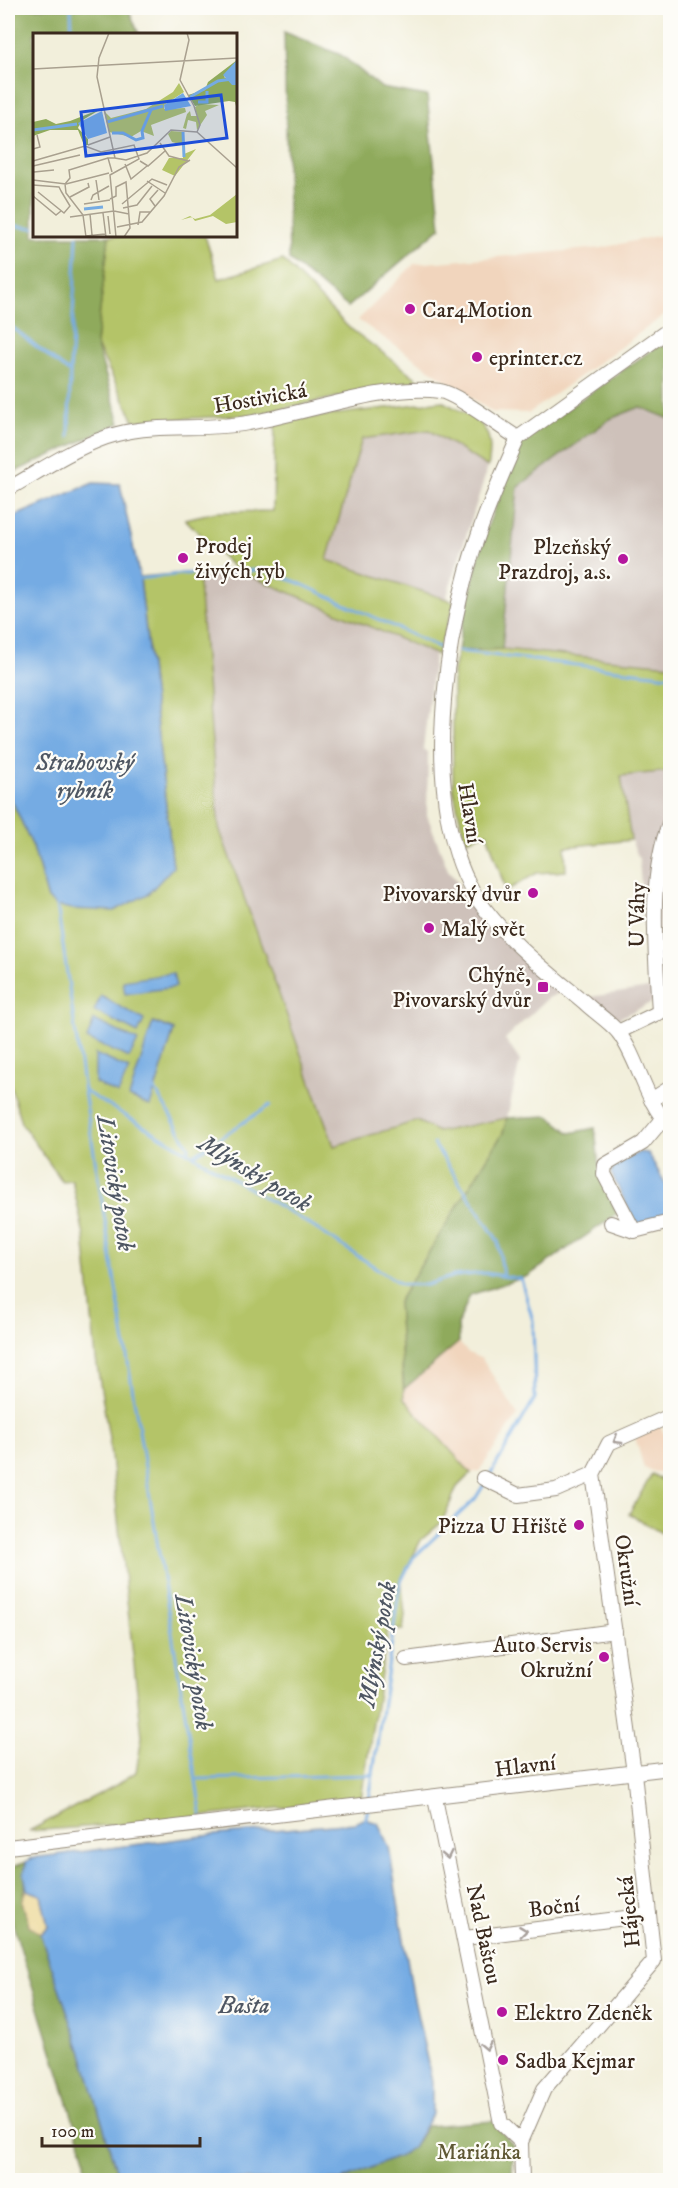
<svg xmlns="http://www.w3.org/2000/svg" width="678" height="2188" font-family="'IM FELL DW Pica',serif">
  <style>
    .built { fill: #f1d5bd }
    .industrial { fill: #cec1ba }
    .green { fill: #b4c467; stroke: #787742; stroke-width: 1.5; fill-rule: evenodd }
    .forest { fill: #8faa5c; stroke: #656a3d; stroke-width: 1.5 }
    .sand { fill: #eeda9e; stroke: #94825e; stroke-width: 1.5 }
    .water { fill: #75abe3; stroke: #586a80; stroke-width: 1.5 }
    .lines { fill: none; stroke-linecap: round; stroke-linejoin: round }
    .stream { stroke: #75abe3; stroke-width: 3 }
    .minor-casing { stroke: #968c7c; stroke-width: 16 }
    .minor { stroke: #fff; stroke-width: 14 }
    .oneway { stroke: #a79f9a }
    .poi-dot { fill: #b5179e; stroke: #fdfcf7; stroke-width: 2 }
    .labels { text-anchor: middle; stroke-width: 4.5; stroke-linejoin: round; paint-order: stroke }
    .poi-label { font-size: 22px; fill: #3b2a1e; stroke: #fdfcf7; text-anchor: start }
    .street-label { font-size: 22px; fill: #3b2a1e; stroke: #fdfcf7 }
    .park-label { font-size: 22px; fill: #5f5834; stroke: #fdfcf7 }
    .water-label { font-size: 24px; font-style: italic; fill: #4f5763; stroke: #fdfcf7 }
    .inset-river { fill: none; stroke: #75abe3; stroke-width: 3 }
    .inset-road { fill: none; stroke: #a9a08f; stroke-width: 1.5 }
    .view { fill: #1d4ed8; fill-opacity: 0.15; stroke: #1d4ed8; stroke-width: 3 }
    .inset-edge { fill: none; stroke: #3b2a1e; stroke-width: 3 }
  </style>
  <rect width="100%" height="100%" fill="#fdfcf7"/>
  <filter id="ink" filterUnits="userSpaceOnUse"><feTurbulence type="fractalNoise" baseFrequency=".0167" numOctaves="2"/><feDisplacementMap in="SourceGraphic" scale="12" xChannelSelector="R" yChannelSelector="G"/><feConvolveMatrix kernelMatrix="1 2 1 2 8 2 1 2 1" color-interpolation-filters="sRGB"/></filter>
  <filter id="wash" filterUnits="userSpaceOnUse"><feTurbulence type="fractalNoise" baseFrequency=".008" numOctaves="4" result="noise"/><feDisplacementMap in="SourceGraphic" scale="24" xChannelSelector="R" yChannelSelector="G"/><feGaussianBlur stdDeviation="1.35" result="paint"/><feColorMatrix in="noise" values="0 0 0 0 0 0 0 0 0 0 0 0 0 0 0 0 0 1.4 0 .05"/><feComposite in="paint" operator="in"/></filter>
  <g filter="url(#wash)">
    <rect width="100%" height="100%" fill="#f2efdb"/>
    <g class="built">
      <path d="M 670,233 L 670,311 L 529,413 L 492,412 L 358,320 L 414,264 L 602,248 Z"/>
      <path d="M 459,1342 L 467,1352 L 482,1359 L 518,1415 L 479,1471 L 471,1473 L 404,1399 L 404,1389 Z"/>
      <path d="M 660,1425 L 664,1434 L 670,1437 L 670,1477 L 644,1468 L 635,1437 Z"/>
    </g>
    <g class="industrial">
      <path d="M 640,407 L 670,419 L 670,665 L 502,649 L 518,487 L 610,419 Z"/>
      <path d="M 429,430 L 488,467 L 446,599 L 327,560 L 362,439 Z"/>
      <path d="M 198,572 L 264,573 L 435,649 L 423,749 L 428,753 L 427,815 L 448,870 L 490,925 L 560,993 L 548,998 L 505,1039 L 520,1061 L 507,1118 L 438,1132 L 416,1121 L 334,1146 L 219,828 Z"/>
      <path d="M 670,771 L 670,906 L 660,906 L 663,997 L 615,1020 L 584,998 L 649,988 L 639,859 L 631,840 L 621,776 Z"/>
    </g>
    <g class="green">
      <path d="M 109,236 L 205,236 L 219,279 L 283,260 L 347,326 L 419,380 L 253,415 L 134,421 L 96,343 Z"/>
      <path d="M 442,401 C 476,420 497,423 488,467 L 429,430 L 362,439 L 327,560 L 455,602 L 437,655 L 236,570 L 185,519 L 216,512 L 273,511 L 275,422 Z"/>
      <path d="M 198,572 L 219,828 L 334,1146 L 417,1121 L 438,1132 L 507,1118 L 503,1133 L 398,1302 L 404,1399 L 471,1473 L 457,1487 L 442,1522 L 421,1540 L 401,1580 L 405,1615 L 403,1630 L 388,1629 L 361,1799 L 140,1823 L 29,1831 L 116,1785 L 136,1772 L 142,1737 L 109,1438 L 96,1359 L 84,1235 L 72,1180 L 62,1181 L 21,1123 L 8,1076 L 8,792 L 33,847 L 48,899 L 148,894 L 173,867 L 140,577 ZM 101,996 L 138,1032 L 95,1011 ZM 153,1022 L 174,1030 L 150,1105 L 130,1097 Z"/>
      <path d="M 502,649 L 670,665 L 670,771 L 621,776 L 631,840 L 565,847 L 566,871 L 537,873 L 506,891 L 487,833 L 465,840 L 453,789 L 453,670 L 458,651 Z"/>
      <path d="M 652,1474 L 670,1485 L 670,1538 L 629,1514 Z"/>
    </g>
    <g class="forest">
      <path d="M 8,8 L 128,8 L 139,34 L 34,34 L 34,236 L 109,236 L 96,343 L 120,423 L 8,475 Z"/>
      <path d="M 284,32 L 341,55 L 382,88 L 427,96 L 441,227 L 348,307 L 289,260 Z"/>
      <path d="M 659,345 L 670,349 L 670,419 L 640,407 L 610,419 L 518,487 L 502,649 L 458,651 L 462,624 L 485,533 L 521,441 Z"/>
      <path d="M 549,1116 L 570,1133 L 595,1128 L 599,1166 L 617,1214 L 528,1276 L 470,1295 L 458,1324 L 459,1342 L 404,1389 L 398,1302 L 503,1133 L 507,1118 Z"/>
      <path d="M 26,1862 C 24,1876 28,1888 22,1901 L 29,1925 L 40,1934 L 82,2053 L 119,2180 L 85,2180 L 85,2158 L 8,1908 L 8,1868 Z"/>
      <path d="M 493,2121 L 513,2146 L 512,2180 L 342,2180 L 413,2147 L 427,2126 Z"/>
    </g>
    <path class="sand" d="M 27,1890 L 41,1895 L 48,1926 L 40,1934 L 29,1925 L 22,1901 Z"/>
    <g class="water">
      <path d="M 93,483 L 120,484 L 140,579 L 173,867 L 148,894 L 114,911 L 72,909 L 57,906 L 48,899 L 33,847 L 8,792 L 8,519 Z"/>
      <path d="M 173,973 L 176,987 L 125,994 L 123,981 Z"/>
      <path d="M 101,996 L 144,1020 L 138,1033 L 94,1011 Z"/>
      <path d="M 94,1020 L 138,1041 L 129,1058 L 87,1039 Z"/>
      <path d="M 153,1022 L 174,1030 L 150,1106 L 129,1097 Z"/>
      <path d="M 95,1054 L 129,1069 L 118,1094 L 95,1083 Z"/>
      <path d="M 640,1152 L 648,1153 L 670,1192 L 670,1215 L 650,1225 L 640,1225 L 634,1220 L 611,1173 L 613,1165 Z"/>
      <path d="M 364,1819 L 378,1823 L 389,1847 L 413,1995 L 432,2082 L 432,2114 L 413,2147 L 400,2156 L 342,2180 L 119,2180 L 82,2053 L 40,1934 L 48,1926 L 41,1895 L 27,1890 L 24,1875 L 26,1862 L 32,1858 L 203,1836 L 355,1823 Z"/>
    </g>
    <g class="lines">
      <g class="stream">
        <path d="M 71,8 L 72,34"/>
        <path d="M 8,225 L 34,228"/>
        <path d="M 8,324 L 70,373 L 69,437"/>
        <path d="M 70,373 L 77,236"/>
        <path d="M 137,579 L 181,574 L 264,570 L 299,583 L 443,649"/>
        <path d="M 458,651 L 670,676"/>
        <path d="M 57,904 L 84,1091 L 202,1818"/>
        <path d="M 154,1088 L 189,1147 L 188,1151"/>
        <path d="M 84,1091 L 301,1219 L 401,1284 L 426,1285 L 454,1276 L 485,1273 L 521,1279 L 533,1321 L 535,1398 L 489,1477"/>
        <path d="M 434,1144 L 498,1241 L 503,1276"/>
        <path d="M 194,1155 L 270,1105"/>
        <path d="M 197,1779 L 373,1775"/>
        <path d="M 369,1801 L 400,1583 L 413,1558 L 475,1499 L 485,1483"/>
        <path d="M 365,1822 L 368,1808"/>
      </g>
    </g>
  </g>
  <g filter="url(#ink)">
    <g class="lines">
      <defs>
        <g id="minor">
          <path d="M 518,438 C 505,468 491,499 480,530 C 444,629 417,809 479,901 C 506,940 548,972 584,1002 C 594,1012 609,1021 618,1032 C 639,1059 644,1100 670,1127"/>
          <path d="M 518,438 L 670,329"/>
          <path d="M 8,489 C 42,470 79,444 117,434 C 160,423 205,431 248,423 C 304,414 386,383 440,391 C 456,393 501,428 518,438"/>
          <path d="M 659,1013 C 656,950 647,880 670,821"/>
          <path d="M 618,1032 L 670,1007"/>
          <path d="M 651,1100 L 670,1088"/>
          <path d="M 611,1223 L 634,1231 L 670,1222"/>
          <path d="M 634,1231 L 604,1174 L 605,1165 L 643,1143 L 663,1119"/>
          <path d="M 483,1478 L 518,1495 L 556,1490 L 593,1474"/>
          <path d="M 406,1659 L 615,1631"/>
          <path d="M 435,1798 L 501,2123 L 521,2142"/>
          <path d="M 8,1847 L 670,1768"/>
          <path d="M 465,1938 L 649,1915"/>
          <path d="M 522,2180 L 521,2142 L 544,2089 L 654,1961 L 634,1773 L 593,1474 L 609,1443 L 670,1416"/>
        </g>
      </defs>
      <use href="#minor" class="minor-casing"/>
      <use href="#minor" class="minor"/>
    </g>
    <defs><path id="oneway-chevron" d="M-2-3.5L2.5 0L-2 3.5" fill="none" stroke-width="1.6" stroke-linecap="round" stroke-linejoin="round" transform="scale(1.5)"/></defs>
    <g class="oneway">
      <use href="#oneway-chevron" transform="translate(617 1440) rotate(148)"/>
      <use href="#oneway-chevron" transform="translate(447 1855) rotate(78)"/>
      <use href="#oneway-chevron" transform="translate(523 1931) rotate(-7)"/>
      <use href="#oneway-chevron" transform="translate(486 2046) rotate(79)"/>
    </g>
  </g>
  <g class="poi-dot">
    <circle cx="410" cy="309" r="6"/>
    <circle cx="477" cy="357" r="6"/>
    <circle cx="183" cy="558" r="6"/>
    <circle cx="623" cy="559" r="6"/>
    <circle cx="533" cy="893" r="6"/>
    <circle cx="429" cy="928" r="6"/>
    <rect x="537" y="981" width="12" height="12" rx="3"/>
    <circle cx="579" cy="1525" r="6"/>
    <circle cx="604" cy="1657" r="6"/>
    <circle cx="502" cy="2012" r="6"/>
    <circle cx="503" cy="2060" r="6"/>
  </g>
  <g class="labels">
    <g class="poi-label">
      <text x="422" y="317">Car4Motion</text>
      <text x="489" y="365">eprinter.cz</text>
      <text x="195" y="553">Prodej<tspan x="195" dy="25">živých ryb</tspan></text>
      <text x="611" y="554" text-anchor="end">Plzeňský<tspan x="611" dy="25">Prazdroj, a.s.</tspan></text>
      <text x="521" y="901" text-anchor="end">Pivovarský dvůr</text>
      <text x="441" y="936">Malý svět</text>
      <text x="531" y="982" text-anchor="end">Chýně,<tspan x="531" dy="25">Pivovarský dvůr</tspan></text>
      <text x="567" y="1533" text-anchor="end">Pizza U Hřiště</text>
      <text x="592" y="1652" text-anchor="end">Auto Servis<tspan x="592" dy="25">Okružní</tspan></text>
      <text x="514" y="2020">Elektro Zdeněk</text>
      <text x="515" y="2068">Sadba Kejmar</text>
    </g>
    <g class="street-label">
      <text transform="translate(260 397) rotate(-10)" y="8">Hostivická</text>
      <text transform="translate(471 813) rotate(81)" y="8">Hlavní</text>
      <text transform="translate(636 915) rotate(-89)" y="8">U Váhy</text>
      <text transform="translate(628 1570) rotate(82)" y="8">Okružní</text>
      <text transform="translate(525 1765) rotate(-7)" y="8">Hlavní</text>
      <text transform="translate(554 1906) rotate(-7)" y="8">Boční</text>
      <text transform="translate(628 1912) rotate(-96)" y="8">Hájecká</text>
      <text transform="translate(485 1934) rotate(78)" y="8">Nad Baštou</text>
    </g>
    <g class="park-label">
      <text x="479" y="2159">Mariánka</text>
    </g>
    <g class="water-label">
      <text x="85" y="770">Strahovský<tspan x="85" dy="28">rybník</tspan></text>
      <text transform="translate(255 1173) rotate(31)" y="8">Mlýnský potok</text>
      <text transform="translate(116 1183) rotate(81)" y="8">Litovický potok</text>
      <text transform="translate(377 1644) rotate(-80)" y="8">Mlýnský potok</text>
      <text transform="translate(194 1662) rotate(81)" y="8">Litovický potok</text>
      <text x="244" y="2013">Bašta</text>
    </g>
  </g>
  <g transform="translate(33 33)">
    <rect width="204" height="204" fill="#f2efdb"/>
    <path d="M 146,50 L 151,59 L 131,72 L 131,76 L 152,75 L 153,79 L 118,92 L 121,103 L 108,98 L 98,104 L 76,99 L 71,78 L 78,85 L 113,76 L 140,59 ZM 167,71 L 186,72 L 172,78 L 174,82 L 164,97 L 163,89 L 155,87 L 153,96 L 150,95 L 154,81 L 157,78 L 158,83 L 164,83 L 162,74 ZM 138,98 L 151,99 L 151,121 L 163,116 L 142,143 L 129,137 L 136,125 L 150,125 L 150,112 L 139,109 L 135,101 ZM 204,161 L 204,189 L 193,191 L 180,183 L 162,188 L 159,184 L 148,187 L 157,183 L 162,186 L 177,182 Z" fill="#b4c467"/>
    <path d="M 204,27 L 191,44 L 204,52 L 204,77 L 202,69 L 196,68 L 162,73 L 155,62 L 172,57 L 175,49 ZM 68,76 L 48,88 L 45,95 L 55,106 L 55,112 L 51,112 L 45,97 L 17,97 L 0,103 L 0,89 L 13,86 L 23,91 L 37,88 Z" fill="#8faa5c"/>
    <path d="M 204,27 L 204,52 L 199,52 L 190,42 ZM 150,60 L 158,73 L 132,78 L 131,72 ZM 69,78 L 74,100 L 55,106 L 45,90 Z" fill="#75abe3"/>
    <path class="inset-river" d="M 157,64 L 185,48 L 199,46M 165,69 L 174,69 L 174,58M 74,89 L 130,73M 0,97 L 44,91M 150,99 L 151,124M 79,100 L 90,100 L 103,107 L 110,105 L 109,98 L 118,77M 51,176 L 70,174"/>
    <path class="inset-road" d="M 76,0 L 66,25 L 64,44 L 82,125 L 93,127 L 114,120 L 138,97 L 164,99M 154,0 L 156,7 L 147,47 L 161,73 L 167,92 L 164,99M 0,36 L 204,25M 164,99 L 204,135M 127,110 L 136,123 L 155,128M 55,112 L 77,104M 0,116 L 7,114 L 4,102M 0,128 L 52,113 L 68,119 L 101,112 L 106,126 L 77,142 L 83,204M 107,128 L 115,133 L 132,118M 92,131 L 98,146 L 114,133M 0,133 L 47,122M 1,139 L 21,137M 79,139 L 75,125 L 82,125M 0,147 L 33,151 L 76,140M 63,147 L 66,167M 114,148 L 132,160M 32,151 L 37,145 L 36,137 L 75,125M 32,151 L 33,160 L 50,182 L 53,204M 0,152 L 26,154 L 28,158M 5,159 L 31,180 L 37,173 L 28,158M 0,163 L 23,182 L 28,178M 37,164 L 56,154 L 55,150M 77,166 L 83,163 L 83,154 L 93,149 L 97,195 L 91,204M 58,167 L 60,162 L 76,153M 51,171 L 77,167M 89,171 L 119,146 L 134,152M 122,173 L 117,166 L 125,157M 90,175 L 104,172 L 119,153M 70,180 L 73,204M 57,181 L 59,202M 75,183 L 77,201M 37,184 L 81,178 L 96,181M 105,192 L 107,179 L 117,179M 84,194 L 109,189 L 131,163 L 146,134 L 157,127M 53,203 L 72,201"/>
    <path class="view" d="M 188,62 L 194,105 L 53,123 L 48,79 Z"/>
    <rect width="204" height="204" class="inset-edge"/>
  </g>
  <rect width="678" height="2188" fill="none" stroke="#fdfcf7" stroke-width="30"/>
  <path d="M42 2137v9h158v-9" fill="none" stroke="#3b2a1e" stroke-width="3"/>
  <text x="51" y="2137" font-size="18" fill="#3b2a1e" stroke="#fdfcf7" stroke-width="4.5" paint-order="stroke">100 m</text>
</svg>
